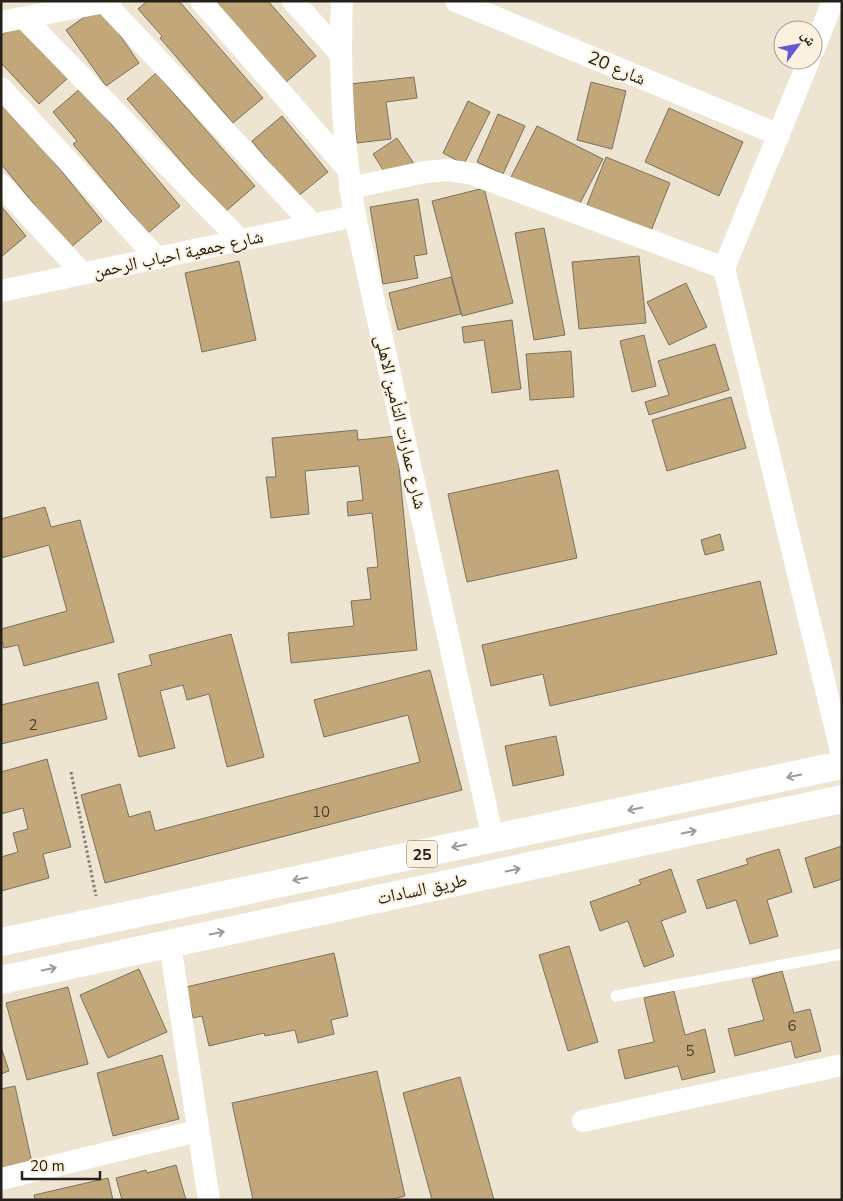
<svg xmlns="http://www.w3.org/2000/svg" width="843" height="1201" font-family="'Nunito Sans','Noto Naskh Arabic',sans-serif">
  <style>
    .building { fill: #c1a779; stroke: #7a7161 }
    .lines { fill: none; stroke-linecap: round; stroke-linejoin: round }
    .path { stroke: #847e72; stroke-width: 3; stroke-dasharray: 2.5 2.5; stroke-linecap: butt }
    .lane { stroke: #fff; stroke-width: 11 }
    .street { stroke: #fff; stroke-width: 22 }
    .primary { stroke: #fff; stroke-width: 28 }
    .oneway { stroke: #9c9b98 }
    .labels { text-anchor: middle; stroke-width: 4; stroke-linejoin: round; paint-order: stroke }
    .number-label { font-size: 15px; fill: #4b4232 }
    .shield { fill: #fcf1df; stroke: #655f55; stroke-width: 1 }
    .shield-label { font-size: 16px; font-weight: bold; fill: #24211a }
    .street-label { font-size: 18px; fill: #24211a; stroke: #fcf1df }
  </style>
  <rect width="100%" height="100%" fill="#eee4d2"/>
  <g class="building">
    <path d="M 147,1 L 179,1 L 263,98 L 233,123 L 160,38 L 162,36 L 138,9 Z"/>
    <path d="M 212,1 L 268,1 L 316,56 L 284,84 Z"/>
    <path d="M 100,6 L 139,63 L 106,86 L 66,30 Z"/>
    <path d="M 17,22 L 68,78 L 39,104 L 1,63 L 1,36 Z"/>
    <path d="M 156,73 L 255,186 L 225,212 L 127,99 Z"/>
    <path d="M 414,77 L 417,98 L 386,102 L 391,139 L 357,143 L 350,84 Z"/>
    <path d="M 591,82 L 626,91 L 612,149 L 577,140 Z"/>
    <path d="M 81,88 L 180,206 L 148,233 L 73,144 L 77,141 L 53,112 Z"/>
    <path d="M 468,101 L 490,112 L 464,164 L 443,153 Z"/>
    <path d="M 6,103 L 102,221 L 70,248 L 1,164 L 1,107 Z"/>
    <path d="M 669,108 L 743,142 L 719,196 L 645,162 Z"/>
    <path d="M 498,114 L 525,126 L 503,174 L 477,162 Z"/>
    <path d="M 282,116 L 328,172 L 297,197 L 252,141 Z"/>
    <path d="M 537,126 L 603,159 L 576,211 L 511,177 Z"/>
    <path d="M 397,138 L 415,165 L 390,181 L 373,154 Z"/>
    <path d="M 606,157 L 670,183 L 649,236 L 585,210 Z"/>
    <path d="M 484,188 L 513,303 L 462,316 L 432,201 Z"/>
    <path d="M 418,199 L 427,254 L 414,256 L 418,278 L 383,284 L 370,207 Z"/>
    <path d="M 1,206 L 26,236 L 1,257 Z"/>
    <path d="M 544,228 L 565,335 L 534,340 L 515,233 Z"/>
    <path d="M 639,256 L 646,323 L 579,329 L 572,262 Z"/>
    <path d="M 239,261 L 256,340 L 202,352 L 185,273 Z"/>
    <path d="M 451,277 L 461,314 L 398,330 L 389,293 Z"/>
    <path d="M 686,283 L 707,327 L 669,345 L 647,302 Z"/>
    <path d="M 512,320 L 521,389 L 492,393 L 484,340 L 464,343 L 462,327 Z"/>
    <path d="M 644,335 L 656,386 L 632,392 L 620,341 Z"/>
    <path d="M 715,344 L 729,390 L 649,415 L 645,402 L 669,395 L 658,361 Z"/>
    <path d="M 571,351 L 574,397 L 530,400 L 526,354 Z"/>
    <path d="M 731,397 L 746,448 L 667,471 L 652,420 Z"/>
    <path d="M 357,430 L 358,440 L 396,436 L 417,650 L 291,663 L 288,633 L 354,626 L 351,601 L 371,599 L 367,568 L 378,567 L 372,513 L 348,516 L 347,502 L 363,500 L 359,466 L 305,471 L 309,514 L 271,518 L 266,477 L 276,477 L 272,438 Z"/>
    <path d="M 558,470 L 577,558 L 467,582 L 448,494 Z"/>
    <path d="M 45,507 L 51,527 L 80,520 L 114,642 L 24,666 L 18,645 L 4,648 L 1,638 L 1,629 L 67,611 L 49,545 L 1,558 L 1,519 Z"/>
    <path d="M 720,534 L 724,550 L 705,555 L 701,540 Z"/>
    <path d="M 760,581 L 777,654 L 550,706 L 543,674 L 491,686 L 482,645 Z"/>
    <path d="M 231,634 L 264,757 L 227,767 L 209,694 L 187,700 L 183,685 L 160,691 L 175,748 L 139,757 L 118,674 L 152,665 L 149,655 Z"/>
    <path d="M 430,670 L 462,790 L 105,883 L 81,795 L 120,784 L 129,817 L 150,811 L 155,831 L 420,762 L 408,715 L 324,737 L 314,700 Z"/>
    <path d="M 98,682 L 107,719 L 1,744 L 1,705 Z"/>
    <path d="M 556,736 L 564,775 L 513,786 L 505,746 Z"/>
    <path d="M 47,759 L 71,847 L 43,854 L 49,878 L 1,891 L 1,857 L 18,852 L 13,833 L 28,829 L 23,808 L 1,814 L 1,772 Z"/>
    <path d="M 842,846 L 842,879 L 814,888 L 805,858 Z"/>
    <path d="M 779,849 L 792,892 L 767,900 L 778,936 L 750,944 L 736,900 L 707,909 L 697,880 L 748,864 L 746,859 Z"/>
    <path d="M 671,869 L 686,912 L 661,921 L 674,956 L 644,967 L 628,921 L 600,931 L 590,902 L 641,884 L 639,880 Z"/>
    <path d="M 569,946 L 598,1042 L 568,1051 L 539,955 Z"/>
    <path d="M 334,953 L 348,1016 L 331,1020 L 334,1034 L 298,1043 L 295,1030 L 265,1036 L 264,1033 L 209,1046 L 202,1016 L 193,1018 L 186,987 Z"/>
    <path d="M 139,969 L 167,1032 L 108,1058 L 80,995 Z"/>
    <path d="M 782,971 L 794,1013 L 810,1009 L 821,1051 L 795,1058 L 791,1041 L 735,1056 L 728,1029 L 764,1020 L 752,979 Z"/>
    <path d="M 68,987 L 88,1064 L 27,1080 L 6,1003 Z"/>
    <path d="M 674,991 L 685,1035 L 705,1029 L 715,1072 L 682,1080 L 678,1066 L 625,1079 L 618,1050 L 654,1042 L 644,998 Z"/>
    <path d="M 1,1047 L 9,1071 L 1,1074 Z"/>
    <path d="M 162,1055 L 179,1119 L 113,1136 L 97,1073 Z"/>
    <path d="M 377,1071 L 405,1196 L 389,1200 L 253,1200 L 232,1103 Z"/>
    <path d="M 460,1077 L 494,1200 L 432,1200 L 403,1093 Z"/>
    <path d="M 15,1086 L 32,1163 L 1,1170 L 1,1089 Z"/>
    <path d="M 176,1165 L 186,1200 L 122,1200 L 116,1178 L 146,1170 L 147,1173 Z"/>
    <path d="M 108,1178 L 113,1200 L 35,1200 L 34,1195 Z"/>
  </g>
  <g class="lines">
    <path class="path" d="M 71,772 L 96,896"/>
    <path class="lane" d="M 616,996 L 842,954"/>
    <g class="street">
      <path d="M 201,1 L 347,168"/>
      <path d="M 293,1 L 340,53"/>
      <path d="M 342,1 C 339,74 343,145 355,216 L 493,839"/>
      <path d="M 456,1 L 779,135"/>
      <path d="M 105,3 L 313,225"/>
      <path d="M 24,18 L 240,240"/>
      <path d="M 1,22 L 110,1"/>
      <path d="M 813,51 L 833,1"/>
      <path d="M 809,60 L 724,268 L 842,755"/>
      <path d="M 1,88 L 157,258"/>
      <path d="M 1,185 L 83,274"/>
      <path d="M 350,188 L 425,172 L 448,170 L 472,174 L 724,268"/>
      <path d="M 1,291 L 355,216"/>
      <path d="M 170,944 L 209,1200"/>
      <path d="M 583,1121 L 842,1065"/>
      <path d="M 1,1179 L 197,1131"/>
    </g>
    <g class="primary">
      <path d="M 1,942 L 842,765"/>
      <path d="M 1,980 L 842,799"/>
    </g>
  </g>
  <defs><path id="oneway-shaft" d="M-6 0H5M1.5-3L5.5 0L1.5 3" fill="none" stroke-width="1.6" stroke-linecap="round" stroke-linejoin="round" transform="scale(1.25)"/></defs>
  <g class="oneway">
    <use href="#oneway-shaft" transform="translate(794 776) rotate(168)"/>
    <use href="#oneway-shaft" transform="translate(635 809) rotate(168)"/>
    <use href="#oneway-shaft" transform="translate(689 832) rotate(-12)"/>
    <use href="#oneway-shaft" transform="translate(459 846) rotate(168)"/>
    <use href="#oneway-shaft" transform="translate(513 870) rotate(-12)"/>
    <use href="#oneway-shaft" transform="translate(300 879) rotate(168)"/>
    <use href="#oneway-shaft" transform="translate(217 933) rotate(-12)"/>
    <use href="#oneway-shaft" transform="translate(49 969) rotate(-12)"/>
  </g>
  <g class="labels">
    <g class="number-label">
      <text x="33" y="730">2</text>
      <text x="321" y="817">10</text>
      <text x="792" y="1031">6</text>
      <text x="690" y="1056">5</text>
    </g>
    <rect class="shield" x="407" y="840.5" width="30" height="27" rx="4"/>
    <g class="shield-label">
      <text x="422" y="860">25</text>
    </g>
    <g class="street-label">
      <text transform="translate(617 68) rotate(23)" y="6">شارع 20</text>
      <text transform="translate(178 254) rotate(-12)" y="6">شارع جمعية احباب الرحمن</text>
      <text transform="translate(401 422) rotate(77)" y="6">شارع عمارات التأمين الاهلى</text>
      <text transform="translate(422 889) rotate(-12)" y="6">طريق السادات</text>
    </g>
  </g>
  <rect width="843" height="1201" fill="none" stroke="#24211a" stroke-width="5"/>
  <g transform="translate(798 45) rotate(58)"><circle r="24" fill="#fcf1df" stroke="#a69e90"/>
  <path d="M0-4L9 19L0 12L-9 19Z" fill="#655ad3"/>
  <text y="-8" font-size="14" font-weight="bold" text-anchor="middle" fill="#24211a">ش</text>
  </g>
  <path d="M22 1171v8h78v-8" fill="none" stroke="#24211a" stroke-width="2.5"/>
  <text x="30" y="1171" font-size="15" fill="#24211a" stroke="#fcf1df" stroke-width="4" paint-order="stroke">20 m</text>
</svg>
